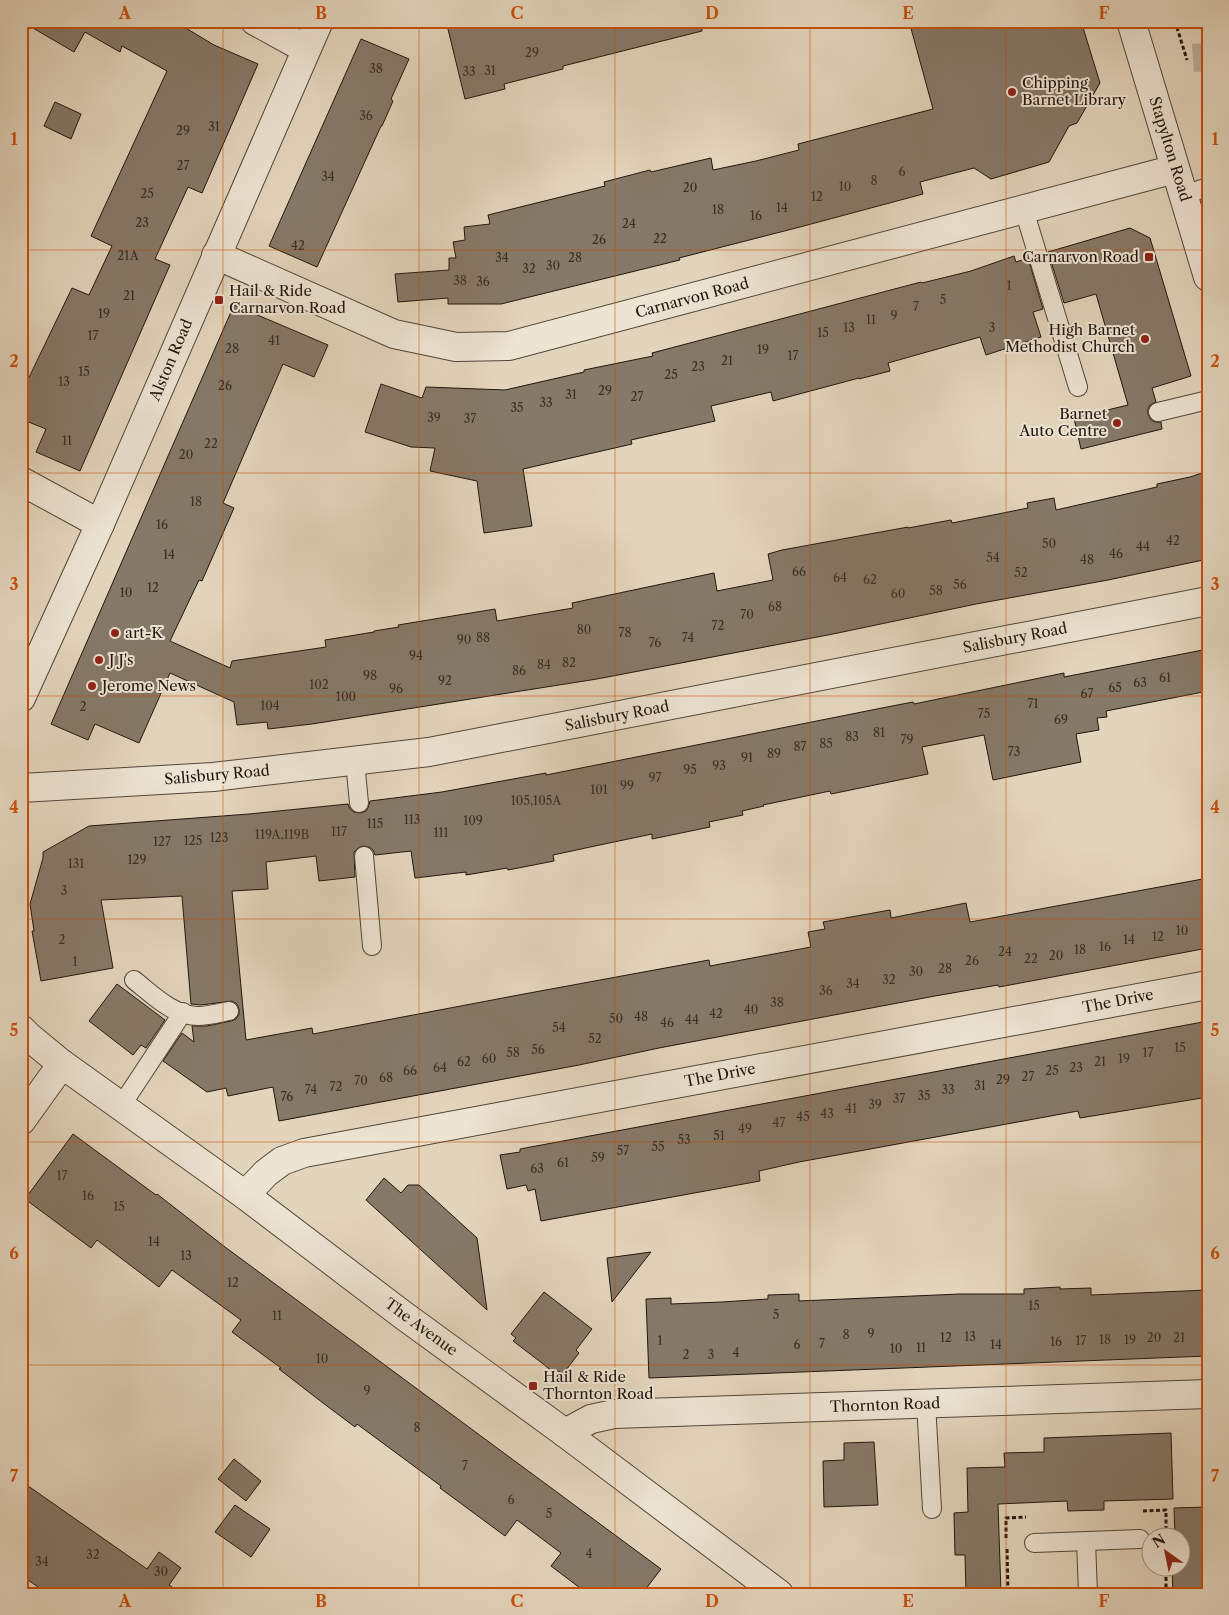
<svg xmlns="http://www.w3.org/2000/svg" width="1229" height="1615" font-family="'Libre Caslon Text',serif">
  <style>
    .building { fill: #857968; stroke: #20160d }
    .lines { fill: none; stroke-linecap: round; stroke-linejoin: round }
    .street-tunnel { stroke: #bcaf99; stroke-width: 28; stroke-dasharray: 28 14; stroke-linecap: butt }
    .lane-casing { stroke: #514639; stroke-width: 20 }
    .street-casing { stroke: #514639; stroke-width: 30 }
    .path { stroke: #20160d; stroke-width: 3; stroke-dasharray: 4 2.5; stroke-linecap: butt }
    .lane { stroke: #ede4d3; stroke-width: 18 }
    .street { stroke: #ede4d3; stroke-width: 28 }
    .grid { fill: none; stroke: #ca4f0c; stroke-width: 1; stroke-opacity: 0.55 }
    .poi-dot { fill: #8f2418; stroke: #ede4d3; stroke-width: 2 }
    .labels { text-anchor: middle; stroke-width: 4; stroke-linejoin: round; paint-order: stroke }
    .number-label { font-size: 12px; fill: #392f24 }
    .poi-label { font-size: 15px; fill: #20160d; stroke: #ede4d3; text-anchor: start }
    .street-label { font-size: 15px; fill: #20160d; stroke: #ede4d3 }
    .neatline { fill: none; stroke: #ca4f0c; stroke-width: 2 }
    .grid-label { font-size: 16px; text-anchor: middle; font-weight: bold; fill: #ca4f0c }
  </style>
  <rect width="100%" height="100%" fill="#e3d5bc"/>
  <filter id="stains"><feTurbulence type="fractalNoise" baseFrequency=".004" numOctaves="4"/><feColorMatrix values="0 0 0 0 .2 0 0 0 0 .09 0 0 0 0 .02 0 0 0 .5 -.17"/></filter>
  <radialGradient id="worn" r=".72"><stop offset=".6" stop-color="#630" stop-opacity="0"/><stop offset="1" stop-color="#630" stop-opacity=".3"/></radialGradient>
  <g class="building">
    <path d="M 21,21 L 174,21 L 214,45 L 258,64 L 202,193 L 188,187 L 155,259 L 170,265 L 80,471 L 36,452 L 46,429 L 21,419 L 21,394 L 72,288 L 89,295 L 112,246 L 91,236 L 167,71 L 122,46 L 120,52 L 85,32 L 74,52 Z"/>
    <path d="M 446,21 L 701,21 L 702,31 L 563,66 L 563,69 L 504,84 L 505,89 L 465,99 Z"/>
    <path d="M 909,21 L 1081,21 L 1100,83 L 1077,123 L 1069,126 L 1049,162 L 991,179 L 974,168 L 920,182 L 923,194 L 800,227 L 679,258 L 680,260 L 501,304 L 448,304 L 448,298 L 398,302 L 395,274 L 449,270 L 449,258 L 456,258 L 453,242 L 465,240 L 464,227 L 490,224 L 488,215 L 605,186 L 604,182 L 650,170 L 651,172 L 711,158 L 713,170 L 756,161 L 799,150 L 798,144 L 933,109 Z"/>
    <path d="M 361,39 L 409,59 L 391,99 L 393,101 L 382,126 L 381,126 L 317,267 L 269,246 Z"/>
    <path d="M 55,102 L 81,114 L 71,139 L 44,126 Z"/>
    <path d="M 1130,228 L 1150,238 L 1191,376 L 1152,388 L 1156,402 L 1150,405 L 1148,409 L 1148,414 L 1151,420 L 1155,422 L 1161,422 L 1162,429 L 1081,449 L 1074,418 L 1128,405 L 1096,294 L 1064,303 L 1048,252 Z"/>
    <path d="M 1014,256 L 1016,262 L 1028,258 L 1043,309 L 1033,312 L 1041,337 L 986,355 L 980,337 L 888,363 L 890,371 L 859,379 L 859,378 L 773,401 L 771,392 L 711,406 L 715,421 L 631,440 L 632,444 L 523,469 L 532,526 L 484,533 L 477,481 L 430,471 L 435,448 L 411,447 L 365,432 L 381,384 L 422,398 L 426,387 L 505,390 L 584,372 L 584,370 L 653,356 L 652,353 L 921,282 L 922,283 L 971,271 Z"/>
    <path d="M 234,305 L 328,345 L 314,377 L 283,364 L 223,503 L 234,508 L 202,581 L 199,580 L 170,641 L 230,668 L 232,661 L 326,647 L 325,640 L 374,632 L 374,631 L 399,627 L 398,625 L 495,609 L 497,621 L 573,608 L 572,603 L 714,573 L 717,591 L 773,580 L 768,554 L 782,550 L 908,527 L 908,528 L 951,520 L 952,523 L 998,514 L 1028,508 L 1027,503 L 1054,498 L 1056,510 L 1157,487 L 1157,484 L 1190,477 L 1208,471 L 1208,559 L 1108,580 L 976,604 L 833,634 L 597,679 L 312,724 L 268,729 L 267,722 L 237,725 L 234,702 L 170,673 L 139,743 L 95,724 L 88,740 L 51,724 Z"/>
    <path d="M 1208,649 L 1208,691 L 1106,711 L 1107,717 L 1097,718 L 1099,730 L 1076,734 L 1081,762 L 993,780 L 984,735 L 922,747 L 928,774 L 831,794 L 830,791 L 763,805 L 764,806 L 742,811 L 743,815 L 709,822 L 710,827 L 652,839 L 652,834 L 595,846 L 553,855 L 554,861 L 508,870 L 507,868 L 466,875 L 466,872 L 415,878 L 411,851 L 375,855 L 373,850 L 369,847 L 363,846 L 358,848 L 354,852 L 355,877 L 319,881 L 316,856 L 266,862 L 268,889 L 232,891 L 246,1040 L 312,1028 L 313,1034 L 524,994 L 709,960 L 710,966 L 811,947 L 808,932 L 825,929 L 823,922 L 890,910 L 891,918 L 966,903 L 970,922 L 1208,878 L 1208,948 L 999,987 L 998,985 L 935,996 L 659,1048 L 579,1065 L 279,1121 L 273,1087 L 228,1096 L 226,1088 L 207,1092 L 163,1061 L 182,1033 L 194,1042 L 192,1026 L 207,1026 L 231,1021 L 236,1019 L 239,1014 L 239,1009 L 237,1004 L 232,1001 L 201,1005 L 191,1004 L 182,896 L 101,900 L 113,968 L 41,981 L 32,931 L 34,931 L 30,904 L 43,858 L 43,852 L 89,826 L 249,814 L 348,804 L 350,809 L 354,812 L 360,813 L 366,811 L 368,808 L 370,801 L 442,792 L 546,773 L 546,775 L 887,707 L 913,702 L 914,704 L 1064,673 L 1064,677 Z"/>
    <path d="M 117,984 L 165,1020 L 146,1048 L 141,1045 L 133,1055 L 89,1021 Z"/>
    <path d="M 1208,1021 L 1208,1097 L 1080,1118 L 1078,1111 L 799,1162 L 759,1171 L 760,1181 L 541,1221 L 535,1189 L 528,1191 L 526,1185 L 507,1189 L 500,1155 L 520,1152 L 520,1149 Z"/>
    <path d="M 73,1134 L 156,1195 L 157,1194 L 225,1247 L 661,1569 L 642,1594 L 588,1594 L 551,1566 L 561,1553 L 517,1520 L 505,1536 L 440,1488 L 441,1486 L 357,1424 L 355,1427 L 323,1403 L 279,1369 L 281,1368 L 232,1332 L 241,1320 L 172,1270 L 159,1287 L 97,1240 L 91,1248 L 25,1199 Z"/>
    <path d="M 384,1178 L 401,1193 L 408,1185 L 419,1185 L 477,1238 L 487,1310 L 366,1200 Z"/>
    <path d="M 651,1252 L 612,1302 L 607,1258 Z"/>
    <path d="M 1060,1287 L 1060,1289 L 1091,1288 L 1091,1295 L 1208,1290 L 1208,1356 L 649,1378 L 646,1299 L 671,1298 L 671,1304 L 722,1302 L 768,1299 L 768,1295 L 799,1294 L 799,1301 L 960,1294 L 1024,1294 L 1024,1289 Z"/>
    <path d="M 544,1292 L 592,1329 L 576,1350 L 579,1353 L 563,1374 L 556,1370 L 554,1373 L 542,1363 L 513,1341 L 516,1338 L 511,1334 Z"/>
    <path d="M 1171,1433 L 1173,1499 L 1104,1501 L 1104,1510 L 1068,1511 L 1067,1501 L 998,1504 L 1001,1594 L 966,1594 L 965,1555 L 955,1555 L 954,1513 L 968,1512 L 967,1468 L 1005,1467 L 1004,1453 L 1044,1452 L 1044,1438 Z"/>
    <path d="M 874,1442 L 878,1505 L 824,1507 L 823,1461 L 844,1460 L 844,1443 Z"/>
    <path d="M 234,1459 L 261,1481 L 246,1501 L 218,1479 Z"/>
    <path d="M 21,1481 L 147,1569 L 159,1552 L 181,1568 L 169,1585 L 182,1594 L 48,1594 L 21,1575 Z"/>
    <path d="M 235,1505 L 270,1529 L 251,1557 L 215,1532 Z"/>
    <path d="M 1208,1507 L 1208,1594 L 1173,1594 L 1172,1568 L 1182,1568 L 1182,1538 L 1175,1538 L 1174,1508 Z"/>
  </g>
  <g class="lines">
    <path class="street-tunnel" d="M 1193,58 L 1208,57"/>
    <defs>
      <g id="lane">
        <path d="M 1183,195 L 1208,187"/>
        <path d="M 1024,210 L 1078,387"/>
        <path d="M 1158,412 L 1208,400"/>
        <path d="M 355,761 L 359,803"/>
        <path d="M 364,856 L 372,946"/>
        <path d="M 134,980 C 152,994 173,1016 198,1016 C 208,1016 219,1013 229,1011"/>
        <path d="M 121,1106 L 183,1012"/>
        <path d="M 926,1403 L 932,1509"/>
        <path d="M 1086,1541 L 1088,1594"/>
        <path d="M 1034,1543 L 1140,1539"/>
      </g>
      <g id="street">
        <path d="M 255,21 L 306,49"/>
        <path d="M 1131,21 L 1208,277"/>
        <path d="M 216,255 L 394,334 L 456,347 L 509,346 L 1175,169"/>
        <path d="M 21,481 L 100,524"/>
        <path d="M 21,698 L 100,524 L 319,21"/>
        <path d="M 21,788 L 213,777 L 429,752 L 1208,601"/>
        <path d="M 21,1029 L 28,1036 L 62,1064 L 245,1195 L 403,1315 L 565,1433 L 779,1594"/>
        <path d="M 21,1121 L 62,1064"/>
        <path d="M 245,1195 L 266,1173 L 282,1161 L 304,1153 L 1208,985"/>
        <path d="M 565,1433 L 591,1419 L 614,1414 L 1208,1394"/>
      </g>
    </defs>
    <use href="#lane" class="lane-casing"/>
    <use href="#street" class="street-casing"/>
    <g class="path">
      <path d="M 1175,21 L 1187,60"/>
      <path d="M 1143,1511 L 1166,1510 L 1166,1530"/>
      <path d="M 1006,1538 L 1006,1518 L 1026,1517"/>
      <path d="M 1007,1549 L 1008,1594"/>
      <path d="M 1166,1594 L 1166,1568"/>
    </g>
    <use href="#lane" class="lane"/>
    <use href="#street" class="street"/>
  </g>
  <path class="grid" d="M 223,21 L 223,1594M 419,21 L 419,1594M 615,21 L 615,1594M 810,21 L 810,1594M 1006,21 L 1006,1594M 21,250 L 1208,250M 21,473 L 1208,473M 21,696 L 1208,696M 21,919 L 1208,919M 21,1142 L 1208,1142M 21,1365 L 1208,1365"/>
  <g class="poi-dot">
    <circle cx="1012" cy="92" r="5"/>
    <rect x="1144" y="252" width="10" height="10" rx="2.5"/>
    <rect x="214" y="295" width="10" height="10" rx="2.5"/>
    <circle cx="1145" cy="339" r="5"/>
    <circle cx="1117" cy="423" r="5"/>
    <circle cx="115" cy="633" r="5"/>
    <circle cx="99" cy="660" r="5"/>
    <circle cx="92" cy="686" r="5"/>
    <rect x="528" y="1381" width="10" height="10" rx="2.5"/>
  </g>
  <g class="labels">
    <g class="number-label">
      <text x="532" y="57">29</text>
      <text x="376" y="73">38</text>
      <text x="490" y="75">31</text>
      <text x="469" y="76">33</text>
      <text x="366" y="120">36</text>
      <text x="214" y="131">31</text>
      <text x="183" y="135">29</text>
      <text x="183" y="170">27</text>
      <text x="902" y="176">6</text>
      <text x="328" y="181">34</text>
      <text x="874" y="185">8</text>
      <text x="845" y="191">10</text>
      <text x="690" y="192">20</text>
      <text x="147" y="198">25</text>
      <text x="817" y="201">12</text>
      <text x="782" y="212">14</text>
      <text x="718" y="214">18</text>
      <text x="756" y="220">16</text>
      <text x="142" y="227">23</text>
      <text x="629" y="228">24</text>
      <text x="660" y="243">22</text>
      <text x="599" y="244">26</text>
      <text x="298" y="250">42</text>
      <text x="128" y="260">21A</text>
      <text x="502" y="262">34</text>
      <text x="575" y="262">28</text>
      <text x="553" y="270">30</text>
      <text x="529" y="273">32</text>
      <text x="460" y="285">38</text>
      <text x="483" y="286">36</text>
      <text x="1009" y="290">1</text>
      <text x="129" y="300">21</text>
      <text x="943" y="304">5</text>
      <text x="916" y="311">7</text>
      <text x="104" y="318">19</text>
      <text x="894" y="320">9</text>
      <text x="871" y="324">11</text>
      <text x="849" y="332">13</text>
      <text x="992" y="332">3</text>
      <text x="823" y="337">15</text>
      <text x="93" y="340">17</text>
      <text x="274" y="345">41</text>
      <text x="232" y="353">28</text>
      <text x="763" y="354">19</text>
      <text x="793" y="360">17</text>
      <text x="727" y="365">21</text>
      <text x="698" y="371">23</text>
      <text x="84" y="376">15</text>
      <text x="671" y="379">25</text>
      <text x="64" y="386">13</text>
      <text x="225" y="390">26</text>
      <text x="605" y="395">29</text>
      <text x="571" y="399">31</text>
      <text x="637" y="401">27</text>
      <text x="546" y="407">33</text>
      <text x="517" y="412">35</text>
      <text x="434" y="422">39</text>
      <text x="470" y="423">37</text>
      <text x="67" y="445">11</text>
      <text x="211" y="448">22</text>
      <text x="186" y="459">20</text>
      <text x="196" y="506">18</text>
      <text x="162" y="529">16</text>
      <text x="1173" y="545">42</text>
      <text x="1049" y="548">50</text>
      <text x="1143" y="551">44</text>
      <text x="1116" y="558">46</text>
      <text x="169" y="559">14</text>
      <text x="993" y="562">54</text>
      <text x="1087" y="564">48</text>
      <text x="799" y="576">66</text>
      <text x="1021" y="577">52</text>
      <text x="840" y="582">64</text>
      <text x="870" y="584">62</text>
      <text x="960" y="589">56</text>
      <text x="153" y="592">12</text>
      <text x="936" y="595">58</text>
      <text x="126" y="597">10</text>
      <text x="898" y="598">60</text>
      <text x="775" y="611">68</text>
      <text x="747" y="619">70</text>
      <text x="718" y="630">72</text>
      <text x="584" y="634">80</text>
      <text x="625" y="637">78</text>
      <text x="483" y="642">88</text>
      <text x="688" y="642">74</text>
      <text x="464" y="644">90</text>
      <text x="655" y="647">76</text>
      <text x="416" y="660">94</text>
      <text x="569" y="667">82</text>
      <text x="544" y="669">84</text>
      <text x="519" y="675">86</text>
      <text x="370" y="680">98</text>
      <text x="1165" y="682">61</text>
      <text x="445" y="685">92</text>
      <text x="1140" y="687">63</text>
      <text x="319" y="689">102</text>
      <text x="1115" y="692">65</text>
      <text x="396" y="693">96</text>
      <text x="1087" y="698">67</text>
      <text x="346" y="701">100</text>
      <text x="1033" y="708">71</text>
      <text x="270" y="710">104</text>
      <text x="83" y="711">2</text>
      <text x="984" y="718">75</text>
      <text x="1061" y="724">69</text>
      <text x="879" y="737">81</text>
      <text x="852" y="741">83</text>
      <text x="907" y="744">79</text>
      <text x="826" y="748">85</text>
      <text x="800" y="751">87</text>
      <text x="1014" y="756">73</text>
      <text x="774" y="758">89</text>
      <text x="747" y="762">91</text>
      <text x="719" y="770">93</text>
      <text x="690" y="774">95</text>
      <text x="655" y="782">97</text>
      <text x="627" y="790">99</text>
      <text x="599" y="794">101</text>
      <text x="536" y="805">105,105A</text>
      <text x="412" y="824">113</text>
      <text x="473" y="825">109</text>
      <text x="375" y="828">115</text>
      <text x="339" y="836">117</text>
      <text x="441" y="837">111</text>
      <text x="282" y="839">119A,119B</text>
      <text x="219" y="842">123</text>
      <text x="193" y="845">125</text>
      <text x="162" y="846">127</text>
      <text x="137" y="864">129</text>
      <text x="76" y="868">131</text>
      <text x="64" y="895">3</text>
      <text x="1182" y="935">10</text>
      <text x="1158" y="941">12</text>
      <text x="62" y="944">2</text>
      <text x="1129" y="944">14</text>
      <text x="1105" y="951">16</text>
      <text x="1080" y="954">18</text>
      <text x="1005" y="956">24</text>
      <text x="1056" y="960">20</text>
      <text x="1031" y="963">22</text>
      <text x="972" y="965">26</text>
      <text x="75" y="966">1</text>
      <text x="945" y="973">28</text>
      <text x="916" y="976">30</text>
      <text x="889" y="984">32</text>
      <text x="853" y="988">34</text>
      <text x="826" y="995">36</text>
      <text x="777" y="1007">38</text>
      <text x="751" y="1014">40</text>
      <text x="716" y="1018">42</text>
      <text x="641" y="1021">48</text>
      <text x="616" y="1023">50</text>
      <text x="692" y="1024">44</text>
      <text x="667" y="1027">46</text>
      <text x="559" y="1032">54</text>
      <text x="595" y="1043">52</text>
      <text x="1180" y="1052">15</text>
      <text x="538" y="1054">56</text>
      <text x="513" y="1057">58</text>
      <text x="1148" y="1057">17</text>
      <text x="489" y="1063">60</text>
      <text x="1124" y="1063">19</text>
      <text x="464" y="1066">62</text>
      <text x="1100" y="1066">21</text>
      <text x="440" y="1072">64</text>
      <text x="1076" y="1072">23</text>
      <text x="410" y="1075">66</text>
      <text x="1052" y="1075">25</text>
      <text x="1028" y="1081">27</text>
      <text x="386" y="1082">68</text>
      <text x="1003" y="1084">29</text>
      <text x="361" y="1085">70</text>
      <text x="980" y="1090">31</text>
      <text x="336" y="1091">72</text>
      <text x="311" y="1094">74</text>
      <text x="948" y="1094">33</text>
      <text x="924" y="1100">35</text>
      <text x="287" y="1101">76</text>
      <text x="899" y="1103">37</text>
      <text x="875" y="1109">39</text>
      <text x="851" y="1113">41</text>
      <text x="827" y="1118">43</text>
      <text x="803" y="1121">45</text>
      <text x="779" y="1127">47</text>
      <text x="745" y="1133">49</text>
      <text x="719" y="1140">51</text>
      <text x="684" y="1144">53</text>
      <text x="658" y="1151">55</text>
      <text x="623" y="1155">57</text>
      <text x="598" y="1162">59</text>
      <text x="563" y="1167">61</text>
      <text x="537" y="1173">63</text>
      <text x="62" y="1180">17</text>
      <text x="88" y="1200">16</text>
      <text x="119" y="1211">15</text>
      <text x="154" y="1246">14</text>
      <text x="186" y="1260">13</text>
      <text x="233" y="1287">12</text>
      <text x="1034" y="1310">15</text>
      <text x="776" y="1319">5</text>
      <text x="277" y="1320">11</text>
      <text x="871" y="1338">9</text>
      <text x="846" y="1339">8</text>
      <text x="970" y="1341">13</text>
      <text x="946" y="1342">12</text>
      <text x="1154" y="1342">20</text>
      <text x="1179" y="1342">21</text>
      <text x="1105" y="1344">18</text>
      <text x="1130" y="1344">19</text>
      <text x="660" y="1345">1</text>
      <text x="1081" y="1345">17</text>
      <text x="1056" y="1346">16</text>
      <text x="822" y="1348">7</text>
      <text x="797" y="1349">6</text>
      <text x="996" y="1349">14</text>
      <text x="921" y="1352">11</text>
      <text x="896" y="1353">10</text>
      <text x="736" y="1357">4</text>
      <text x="686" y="1359">2</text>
      <text x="711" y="1359">3</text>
      <text x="322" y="1363">10</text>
      <text x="367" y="1395">9</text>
      <text x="417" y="1432">8</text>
      <text x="465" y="1470">7</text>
      <text x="511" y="1504">6</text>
      <text x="549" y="1518">5</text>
      <text x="589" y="1558">4</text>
      <text x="93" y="1559">32</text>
      <text x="42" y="1566">34</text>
      <text x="161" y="1576">30</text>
    </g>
    <g class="poi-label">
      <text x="1022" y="88">Chipping<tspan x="1022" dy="17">Barnet Library</tspan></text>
      <text x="1139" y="262" text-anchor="end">Carnarvon Road</text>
      <text x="229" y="296">Hail &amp; Ride<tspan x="229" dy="17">Carnarvon Road</tspan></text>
      <text x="1135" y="335" text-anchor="end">High Barnet<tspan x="1135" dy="17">Methodist Church</tspan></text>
      <text x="1107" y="419" text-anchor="end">Barnet<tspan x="1107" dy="17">Auto Centre</tspan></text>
      <text x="125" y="638">art-K</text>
      <text x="109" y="665">J J's</text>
      <text x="102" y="691">Jerome News</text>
      <text x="543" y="1382">Hail &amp; Ride<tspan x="543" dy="17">Thornton Road</tspan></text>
    </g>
    <g class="street-label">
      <text transform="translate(1170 149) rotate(73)" y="5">Stapylton Road</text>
      <text transform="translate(692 298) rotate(-15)" y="5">Carnarvon Road</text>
      <text transform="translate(171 360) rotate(-67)" y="5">Alston Road</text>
      <text transform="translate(1015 638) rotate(-11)" y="5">Salisbury Road</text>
      <text transform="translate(617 716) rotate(-11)" y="5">Salisbury Road</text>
      <text transform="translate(217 775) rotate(-5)" y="5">Salisbury Road</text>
      <text transform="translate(1118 1001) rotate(-11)" y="5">The Drive</text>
      <text transform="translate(720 1075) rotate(-11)" y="5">The Drive</text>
      <text transform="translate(421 1327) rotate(36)" y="5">The Avenue</text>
      <text transform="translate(885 1405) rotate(-2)" y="5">Thornton Road</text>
    </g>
  </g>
  <rect width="1229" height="1615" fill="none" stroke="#e3d5bc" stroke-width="55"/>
  <g transform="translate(1166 1552) rotate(327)"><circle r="24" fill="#ede4d3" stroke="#9b9284"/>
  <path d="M0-4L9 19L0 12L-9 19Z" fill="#8f2418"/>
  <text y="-8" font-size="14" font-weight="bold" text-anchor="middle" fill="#20160d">N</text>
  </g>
  <rect x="28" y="28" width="1174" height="1560" class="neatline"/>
  <g class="grid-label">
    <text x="125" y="19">A</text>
    <text x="321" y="19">B</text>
    <text x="517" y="19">C</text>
    <text x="712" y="19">D</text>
    <text x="908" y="19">E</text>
    <text x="1104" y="19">F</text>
    <text x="14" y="145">1</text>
    <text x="1215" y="145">1</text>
    <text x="14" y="367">2</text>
    <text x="1215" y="367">2</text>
    <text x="14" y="590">3</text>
    <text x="1215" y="590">3</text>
    <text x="14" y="813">4</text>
    <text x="1215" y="813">4</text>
    <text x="14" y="1036">5</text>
    <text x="1215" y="1036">5</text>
    <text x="14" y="1259">6</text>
    <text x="1215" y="1259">6</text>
    <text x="14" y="1482">7</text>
    <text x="1215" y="1482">7</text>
    <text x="125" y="1607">A</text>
    <text x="321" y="1607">B</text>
    <text x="517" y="1607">C</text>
    <text x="712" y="1607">D</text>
    <text x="908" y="1607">E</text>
    <text x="1104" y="1607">F</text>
  </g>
  <rect width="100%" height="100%" filter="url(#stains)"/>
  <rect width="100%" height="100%" fill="url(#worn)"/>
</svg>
